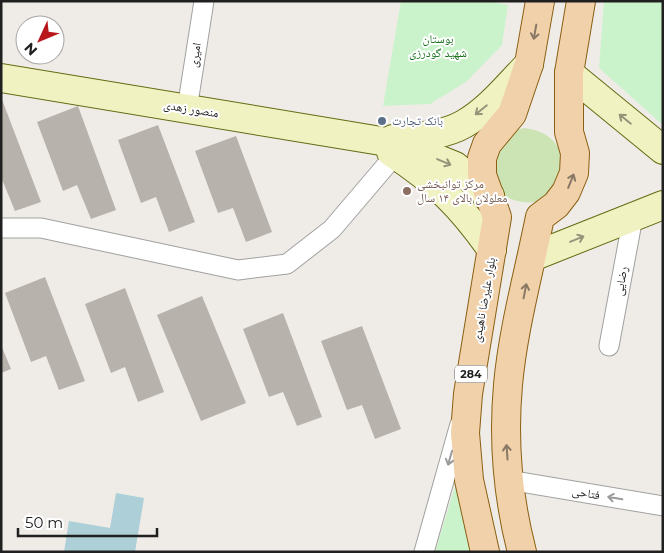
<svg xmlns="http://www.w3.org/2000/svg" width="664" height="553" font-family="Montserrat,'Noto Naskh Arabic',sans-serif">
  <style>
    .grass { fill: #cce3b3 }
    .park { fill: #caf3cc }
    .water { fill: #adcfd7 }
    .building { fill: #b8b2ad }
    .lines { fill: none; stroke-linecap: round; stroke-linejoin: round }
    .minor-casing { stroke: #a1a1a1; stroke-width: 21 }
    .secondary-casing { stroke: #646b12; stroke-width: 30 }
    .primary-casing { stroke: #8a5f12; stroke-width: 30 }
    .minor { stroke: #fff; stroke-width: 19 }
    .secondary { stroke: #f1f2c2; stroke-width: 28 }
    .primary { stroke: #f1d1aa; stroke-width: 28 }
    .oneway { stroke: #887865 }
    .oneway2 { stroke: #939479 }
    .oneway3 { stroke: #9b9b9b }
    .service-dot { fill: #5c6f8a; stroke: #fff; stroke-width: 2 }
    .education-dot { fill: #8d6e63; stroke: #fff; stroke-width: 2 }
    .labels { text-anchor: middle; stroke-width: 4; stroke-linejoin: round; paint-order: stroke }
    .shield { fill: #fff; stroke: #636363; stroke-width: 1 }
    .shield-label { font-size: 11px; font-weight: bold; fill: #202020 }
    .park-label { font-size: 12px; fill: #19721e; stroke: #fff }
    .street-label { font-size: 12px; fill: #202020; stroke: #fff }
    .service-label { font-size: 12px; fill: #4e5e75; stroke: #fff; text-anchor: start }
    .education-label { font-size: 12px; fill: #785e54; stroke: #fff; text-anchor: start }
  </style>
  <rect width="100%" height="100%" fill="#efece7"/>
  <path class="grass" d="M 524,128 C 585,134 566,214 518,201 C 513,200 505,197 501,192 C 496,184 494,169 490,159 L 512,131 Z"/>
  <g class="park">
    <path d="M 401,1 L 488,1 L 508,5 L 502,45 L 466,82 L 430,104 L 383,106 Z"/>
    <path d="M 604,1 L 663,1 L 663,125 L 599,68 Z"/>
    <path d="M 457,480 L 474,552 L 435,552 Z"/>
  </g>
  <path class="water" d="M 116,493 L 144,498 L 135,552 L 64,552 L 69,521 L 110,528 Z"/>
  <g class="building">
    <path d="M 1,97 L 41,202 L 15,211 L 1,177 Z"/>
    <path d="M 78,106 L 116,210 L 91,219 L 77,185 L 63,191 L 37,122 Z"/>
    <path d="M 158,125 L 195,222 L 169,232 L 156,197 L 141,203 L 118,140 Z"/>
    <path d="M 236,136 L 272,232 L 246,242 L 233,208 L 218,213 L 195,151 Z"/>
    <path d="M 45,277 L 85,381 L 59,390 L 46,356 L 31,362 L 5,293 Z"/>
    <path d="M 125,288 L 164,392 L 138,402 L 125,367 L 111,373 L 85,304 Z"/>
    <path d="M 202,296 L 246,403 L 201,421 L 157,315 Z"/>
    <path d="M 283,313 L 322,417 L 297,426 L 283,392 L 269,397 L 243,329 Z"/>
    <path d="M 362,326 L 401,429 L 375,439 L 362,405 L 347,410 L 321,341 Z"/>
    <path d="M 1,345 L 11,369 L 1,373 Z"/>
  </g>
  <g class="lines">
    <defs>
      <g id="minor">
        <path d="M 187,109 L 204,1"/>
        <path d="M 1,228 L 41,228 L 238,270 L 287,264 L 332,229 L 395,155"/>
        <path d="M 609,346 L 633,217"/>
        <path d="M 509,480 L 663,506"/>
        <path d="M 424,552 L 460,424"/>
      </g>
      <g id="secondary">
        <path d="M 569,73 L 663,150"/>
        <path d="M 1,78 L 381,141 L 423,153 L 455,166 L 490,196"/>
        <path d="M 393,139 C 416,137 443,136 464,124 C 489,110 509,84 529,64"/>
        <path d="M 391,152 C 437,182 461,206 492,250"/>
        <path d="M 532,257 L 663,205"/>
      </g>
      <g id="primary">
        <path d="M 485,552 L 469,480 L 465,433 L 468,394 L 497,217 L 482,175 L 482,158 L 487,144 L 512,114 L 529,64 L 540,1"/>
        <path d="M 522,552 C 508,498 503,440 508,385 C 513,329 529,272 540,217 L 556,205 L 566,192 L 574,173 L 575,153 L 569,132 L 569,73 L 581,1"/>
      </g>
    </defs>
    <use href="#minor" class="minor-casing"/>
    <use href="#secondary" class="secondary-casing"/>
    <use href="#primary" class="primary-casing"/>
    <use href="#minor" class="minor"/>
    <use href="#secondary" class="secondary"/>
    <use href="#primary" class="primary"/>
  </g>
  <defs><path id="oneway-shaft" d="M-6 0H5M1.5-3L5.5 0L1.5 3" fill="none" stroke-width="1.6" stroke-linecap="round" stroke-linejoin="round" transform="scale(1.25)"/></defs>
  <g class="oneway">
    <use href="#oneway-shaft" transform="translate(535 32) rotate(100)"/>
    <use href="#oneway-shaft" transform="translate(571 181) rotate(-68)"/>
    <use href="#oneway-shaft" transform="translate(525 291) rotate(-79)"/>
    <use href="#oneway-shaft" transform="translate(507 452) rotate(-94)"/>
  </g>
  <g class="oneway2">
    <use href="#oneway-shaft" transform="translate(481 110) rotate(141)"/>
    <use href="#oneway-shaft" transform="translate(625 119) rotate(-141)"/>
    <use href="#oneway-shaft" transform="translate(444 162) rotate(23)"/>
    <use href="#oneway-shaft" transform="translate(577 239) rotate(-22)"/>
  </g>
  <g class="oneway3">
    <use href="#oneway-shaft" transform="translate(450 458) rotate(106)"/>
    <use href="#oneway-shaft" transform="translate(615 498) rotate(-170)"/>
  </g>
  <circle class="service-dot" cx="382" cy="121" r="5"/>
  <circle class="education-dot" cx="407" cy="191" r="5"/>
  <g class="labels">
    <rect class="shield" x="455" y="365.5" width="32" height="17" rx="4"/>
    <g class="shield-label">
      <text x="471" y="378">284</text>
    </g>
    <g class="park-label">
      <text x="438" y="43">بوستان<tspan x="438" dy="14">شهید گودرزی</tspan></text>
    </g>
    <g class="street-label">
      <text transform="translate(195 55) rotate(-81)" y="4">امیری</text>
      <text transform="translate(191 109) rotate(9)" y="4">منصور زهدی</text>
      <text transform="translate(621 281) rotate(-80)" y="4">رضایی</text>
      <text transform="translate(484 300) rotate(-80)" y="4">بلوار علیرضا ناهیدی</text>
      <text transform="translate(586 493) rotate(10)" y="4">فتاحی</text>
    </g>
    <g class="service-label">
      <text x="392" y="125">بانک تجارت</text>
    </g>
    <g class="education-label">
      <text x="417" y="188">مرکز توانبخشی<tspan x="417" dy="14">معلولان بالای ۱۴ سال</tspan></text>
    </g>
  </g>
  <rect width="664" height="553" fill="none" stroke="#202020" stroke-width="5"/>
  <g transform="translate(40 40) rotate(226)"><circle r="24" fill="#ffffff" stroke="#a6a6a6"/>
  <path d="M0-4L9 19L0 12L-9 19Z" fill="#b8181b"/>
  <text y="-8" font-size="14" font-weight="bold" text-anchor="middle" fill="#202020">N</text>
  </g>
  <path d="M18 528v8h139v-8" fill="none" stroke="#202020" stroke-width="2.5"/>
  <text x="25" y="528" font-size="15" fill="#202020" stroke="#ffffff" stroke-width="4" paint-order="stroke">50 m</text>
</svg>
